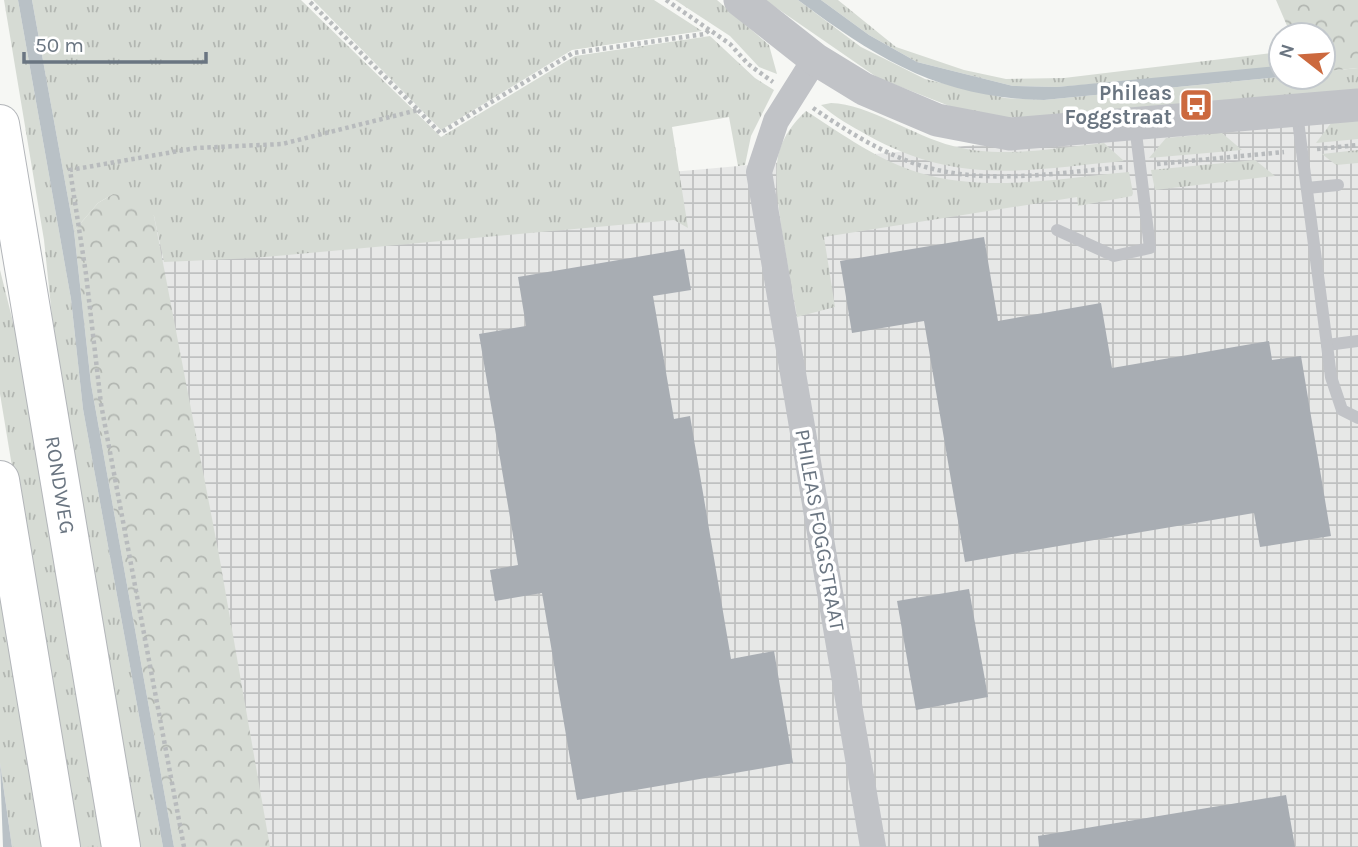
<svg xmlns="http://www.w3.org/2000/svg" width="1358" height="847" font-family="Karla,sans-serif">
  <style>
    .industrial { fill: url(#industrial-grid) }
    .grass { fill: url(#grass-tufts) }
    .forest { fill: url(#forest-crowns) }
    .water { fill: #b9c1c6 }
    .building { fill: #a8adb3 }
    .lines { fill: none; stroke-linecap: round; stroke-linejoin: round }
    .primary-casing { stroke: #b2b5b9; stroke-width: 40 }
    .path { stroke: #b8bbbd; stroke-width: 4.5; stroke-dasharray: 3.5 3.5; stroke-linecap: butt }
    .service { stroke: #c1c3c7; stroke-width: 12 }
    .minor { stroke: #c1c3c7; stroke-width: 26 }
    .tertiary { stroke: #c1c3c7; stroke-width: 33 }
    .primary { stroke: #fff; stroke-width: 38 }
    .labels { text-anchor: middle; stroke-width: 7; stroke-linejoin: round; paint-order: stroke }
    .poi-label { font-size: 21px; font-weight: bold; fill: #6a7581; stroke: #fff; text-anchor: end }
    .street-label { font-size: 21px; fill: #6a7581; stroke: #fff }
  </style>
  <defs>
    <pattern id="industrial-grid" width="8" height="8" patternUnits="userSpaceOnUse" patternTransform="scale(1.75)"><rect width="8" height="8" fill="#e7e8e7"/><path d="M0 4h8M4 0v8" fill="none" stroke="#bfc1c1"/></pattern>
    <pattern id="grass-tufts" width="24" height="20" patternUnits="userSpaceOnUse" patternTransform="scale(1.75)"><rect width="24" height="20" fill="#d6dbd4"/><path d="M3 7l-1-3M5 7V3M7 7l1-3M15 17l-1-3M17 17v-4M19 17l1-3" fill="none" stroke="#b2b6b1"/></pattern>
    <pattern id="forest-crowns" width="20" height="18" patternUnits="userSpaceOnUse" patternTransform="scale(1.75)"><rect width="20" height="18" fill="#d6dbd4"/><path d="M2 6a3 3 0 1 1 6 0M12 15a3 3 0 1 1 6 0" fill="none" stroke="#b2b6b1"/></pattern>
  </defs>
  <rect width="100%" height="100%" fill="#f6f7f4"/>
  <path class="industrial" d="M 1358,111 L 1358,847 L 263,847 L 154,218 Z"/>
  <g class="grass">
    <path d="M 4,0 L 18,0 L 71,299 L 83,409 L 163,847 L 135,847 L 60,393 L 44,240 Z"/>
    <path d="M 32,0 L 301,0 L 441,137 L 575,56 L 710,36 L 755,78 L 774,90 L 751,136 L 745,165 L 738,166 L 729,117 L 672,127 L 688,228 L 674,220 L 254,258 L 164,262 L 154,216 L 113,194 L 98,203 L 74,231 Z"/>
    <path d="M 313,0 L 654,0 L 702,31 L 572,50 L 441,130 Z"/>
    <path d="M 675,0 L 717,0 L 769,45 L 777,74 L 759,67 L 730,36 Z"/>
    <path d="M 765,0 L 798,0 L 861,47 L 925,79 L 1005,98 L 1044,100 L 1279,77 L 1281,74 L 1281,77 L 1323,77 L 1323,68 L 1328,71 L 1358,68 L 1358,92 L 1102,115 L 997,118 L 957,109 L 878,78 Z"/>
    <path d="M 821,0 L 838,0 L 896,47 L 964,70 L 1006,79 L 1064,78 L 1281,52 L 1281,69 L 1057,87 L 1013,86 L 917,62 L 869,35 Z"/>
    <path d="M 831,103 C 869,104 913,136 953,146 C 1001,159 1055,148 1104,143 L 1124,161 C 1025,170 958,186 867,135 C 851,126 835,117 821,105 Z"/>
    <path d="M 806,111 C 842,134 879,161 920,173 C 987,193 1060,178 1129,172 L 1133,193 L 1132,196 L 1078,206 L 1077,197 L 824,237 L 835,307 L 797,317 C 791,277 771,192 778,156 C 782,138 793,123 806,111 Z"/>
    <path d="M 1358,121 L 1358,139 L 1316,143 L 1331,123 Z"/>
    <path d="M 1222,133 L 1242,150 L 1149,158 L 1166,138 Z"/>
    <path d="M 1358,150 L 1358,163 L 1336,165 L 1322,154 Z"/>
    <path d="M 1255,160 L 1275,176 L 1155,190 L 1151,170 Z"/>
    <path d="M 0,270 L 19,346 L 105,847 L 75,847 L 0,394 Z"/>
    <path d="M 0,564 L 47,847 L 12,847 L 0,763 Z"/>
  </g>
  <g class="forest">
    <path d="M 1276,0 L 1358,0 L 1358,68 L 1328,71 L 1323,68 L 1323,35 L 1291,35 Z"/>
    <path d="M 113,194 C 132,196 142,202 154,216 L 219,555 L 270,847 L 174,847 L 91,384 L 74,231 L 98,203 Z"/>
  </g>
  <g class="water">
    <path d="M 18,0 L 32,0 L 74,231 L 91,384 L 174,847 L 163,847 L 83,409 L 71,299 Z"/>
    <path d="M 798,0 L 821,0 L 869,35 L 917,62 L 1013,86 L 1057,87 L 1277,66 L 1281,69 L 1279,77 L 1044,100 C 940,98 879,60 798,0 Z"/>
    <path d="M 0,763 L 12,847 L 3,847 Z"/>
  </g>
  <g class="building">
    <path d="M 984,237 L 998,321 L 1101,303 L 1112,368 L 1269,341 L 1272,360 L 1301,356 L 1331,536 L 1260,547 L 1254,513 L 965,562 L 924,321 L 852,333 L 840,261 Z"/>
    <path d="M 684,249 L 691,290 L 653,296 L 674,419 L 690,416 L 731,659 L 774,651 L 793,763 L 577,800 L 542,593 L 495,601 L 490,570 L 518,565 L 479,334 L 526,326 L 518,277 Z"/>
    <path d="M 969,589 L 988,697 L 916,710 L 897,601 Z"/>
    <path d="M 1286,795 L 1295,847 L 1039,847 L 1038,836 Z"/>
  </g>
  <g class="lines">
    <defs>
      <g id="primary">
        <path d="M 0,124 L 121,847"/>
        <path d="M 0,480 L 61,847"/>
      </g>
    </defs>
    <use href="#primary" class="primary-casing"/>
    <g class="path">
      <path d="M 666,0 L 730,44 L 748,64 L 773,82"/>
      <path d="M 813,108 C 851,134 896,162 942,171 C 1000,183 1065,172 1124,167"/>
      <path d="M 418,110 L 440,133 L 573,53 L 705,34 L 710,29"/>
      <path d="M 1317,149 L 1358,145"/>
      <path d="M 1157,164 L 1284,152"/>
      <path d="M 184,847 L 101,404 L 86,274 L 70,170 L 196,148 L 282,144 L 418,110 L 308,0"/>
    </g>
    <g class="service">
      <path d="M 1297,113 L 1327,345 L 1358,341"/>
      <path d="M 1307,188 L 1338,185"/>
      <path d="M 1057,230 L 1114,256 L 1150,248 L 1135,125"/>
      <path d="M 1327,345 L 1331,377 L 1342,410 L 1358,418"/>
    </g>
    <path class="minor" d="M 815,59 L 776,121 L 759,172 L 873,847"/>
    <path class="tertiary" d="M 740,0 L 815,59 L 864,89 L 937,120 L 1010,134 L 1358,105"/>
    <use href="#primary" class="primary"/>
  </g>
  <defs>
    <symbol id="bus-square" viewBox="-11 -11 22 22"><rect x="-9" y="-9" width="18" height="18" rx="4" fill="#cc693e" stroke="#fff"/><path d="M-5-6H5V4H4V6H2V4H-2V6H-4V4H-5ZM-3.5-4V0h7V-4ZM-3.5 1.2v1.5H-2V1.2ZM2 1.2v1.5H3.5V1.2Z" fill="#fff"/></symbol>
  </defs>
  <g fill-rule="evenodd">
    <use href="#bus-square" x="1177" y="86" width="38" height="38"/>
  </g>
  <g class="labels">
    <g class="poi-label">
      <text x="1172" y="100">Phileas<tspan x="1172" dy="24">Foggstraat</tspan></text>
    </g>
    <g class="street-label">
      <text transform="translate(60 485) rotate(81)" y="7">RONDWEG</text>
      <text transform="translate(820 530) rotate(80)" y="7">PHILEAS FOGGSTRAAT</text>
    </g>
  </g>
  <g transform="translate(1302 56) rotate(287)"><circle r="33" fill="#ffffff" stroke="#c3c8cd" stroke-width="2"/>
  <path d="M0-5L12 26L0 18L-12 26Z" fill="#cc693e"/>
  <text y="-10" font-size="19" font-weight="bold" text-anchor="middle" fill="#6a7581">N</text>
  </g>
  <path d="M24 52v10h182v-10" fill="none" stroke="#6a7581" stroke-width="3.5"/>
  <text x="35" y="52" font-size="21" fill="#6a7581" stroke="#ffffff" stroke-width="5" paint-order="stroke">50 m</text>
</svg>
